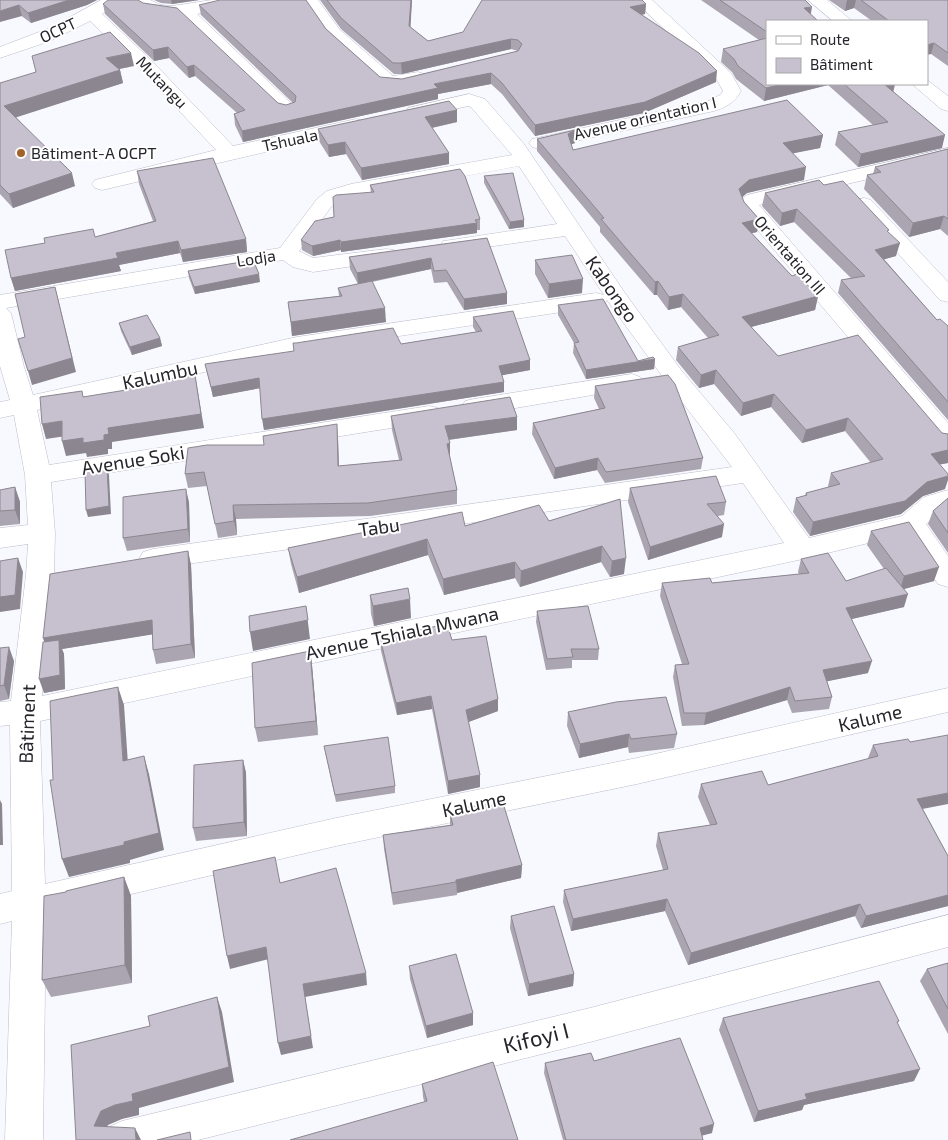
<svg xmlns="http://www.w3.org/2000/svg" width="948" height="1140" font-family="'Exo 2',sans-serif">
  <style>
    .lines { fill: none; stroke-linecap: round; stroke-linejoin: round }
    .street-casing { stroke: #bbbccb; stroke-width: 1 }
    .street { fill: #fff; fill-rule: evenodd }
    .wall { fill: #aba5b1 }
    .shaded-wall { fill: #8b8690 }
    .building { fill: #c7c0ce; stroke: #8b8690 }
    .poi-dot { fill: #a2622a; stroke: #fff; stroke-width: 2 }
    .labels { text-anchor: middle; stroke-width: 4; stroke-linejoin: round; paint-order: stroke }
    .far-street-label { font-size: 16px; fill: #25252b; stroke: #fff }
    .far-poi-label { font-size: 16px; fill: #25252b; stroke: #fff; text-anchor: start }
    .street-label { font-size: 19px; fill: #25252b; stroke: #fff }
    .near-street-label { font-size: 22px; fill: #25252b; stroke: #fff }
  </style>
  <rect width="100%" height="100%" fill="#f8f9ff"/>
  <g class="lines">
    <defs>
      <g id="street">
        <path d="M 101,0 L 121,0 L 102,14 L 150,59 L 233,146 L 356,119 L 363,121 L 366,125 L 363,129 L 356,131 L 102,190 L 95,188 L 92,184 L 95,180 L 216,150 L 138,67 L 90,21 L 50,41 L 0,58 L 0,47 L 52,27 Z"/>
        <path d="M 130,0 L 150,0 L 161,5 L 172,6 L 212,0 L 242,0 L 240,4 L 197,14 L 296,108 L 294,112 L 287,114 L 280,112 L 179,16 C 163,17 140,15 130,0 Z"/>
        <path d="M 301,0 L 318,0 L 340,30 L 393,76 L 418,72 L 424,74 L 427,78 L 424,82 L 402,88 L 381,86 L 328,38 Z"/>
        <path d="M 634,0 L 652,0 L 731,73 L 741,91 C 734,103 727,107 714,111 L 539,149 L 532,147 L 529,143 L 532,139 L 708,101 L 720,95 L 723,91 L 717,80 Z"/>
        <path d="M 808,0 L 827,0 L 852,21 L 833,21 Z"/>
        <path d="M 927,80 L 948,96 L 948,111 L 941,109 L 912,84 L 927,84 Z"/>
        <path d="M 469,94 L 485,99 L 524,144 L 625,293 L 681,370 L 735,434 L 809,538 L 902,516 L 924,497 L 948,490 L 948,508 L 942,510 L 926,524 L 948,556 L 948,587 L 938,584 L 905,534 L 803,559 L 40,721 L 45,884 L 336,818 L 637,758 L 948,688 L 948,712 L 637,784 L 336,846 L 46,914 L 43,1140 L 5,1140 L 12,921 L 0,924 L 0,894 L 12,891 L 10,725 L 0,726 L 0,702 L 11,701 L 26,575 L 28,544 L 0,548 L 0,528 L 28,525 L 25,475 L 14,415 L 0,418 L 0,402 L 10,400 L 0,366 L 0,295 L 280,248 L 317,199 L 327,191 L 351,184 L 512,155 L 471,107 L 468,106 L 415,118 L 408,116 L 406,112 L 408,108 ZM 519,166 L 557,224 L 451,240 L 443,241 L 440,246 L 443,251 L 451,252 L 565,236 L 604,295 L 596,293 L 297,337 L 33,395 L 24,367 L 11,313 L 6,308 L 283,260 L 293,267 L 313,272 L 394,260 L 397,255 L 394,250 L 386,249 L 313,258 L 299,251 L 331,207 L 341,199 ZM 607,300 L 665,380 L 732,467 L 153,549 L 143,552 L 139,559 L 143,566 L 153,569 L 743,483 L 784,543 L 42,696 L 54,575 L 55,533 L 51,482 L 429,422 L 438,420 L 441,414 L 438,408 L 429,406 L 49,465 L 37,410 L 297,351 L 596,307 L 604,305 Z"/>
        <path d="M 948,148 L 948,160 L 759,205 L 948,423 L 948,447 L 939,445 L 744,214 L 738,203 L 747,195 Z"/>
        <path d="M 864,198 L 871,200 L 948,282 L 948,302 L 940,300 L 857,208 L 854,204 L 857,200 Z"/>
        <path d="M 632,374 L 640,377 L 644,382 L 640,387 L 474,415 L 465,413 L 462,407 L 465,401 L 474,399 Z"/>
        <path d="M 948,915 L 948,947 L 590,1042 L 198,1140 L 103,1140 L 109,1127 L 122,1121 L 590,1008 Z"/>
      </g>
    </defs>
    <use href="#street" class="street-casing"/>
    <use href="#street" class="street"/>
  </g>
  <g class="wall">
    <path d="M 0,0 L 97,0 L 87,5 L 31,23 Z"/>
    <path d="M 154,0 L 199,0 L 172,4 L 161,3 Z"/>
    <path d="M 320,0 L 412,0 L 410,27 L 428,41 L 646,4 L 645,14 L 641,15 L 716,82 L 644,113 L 535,136 L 502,94 L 491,84 L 438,94 L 438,99 L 243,142 L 235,125 L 234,114 L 237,113 L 195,76 L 189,78 L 169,58 L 154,61 L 105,14 L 103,4 L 278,103 L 286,105 L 293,103 L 201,15 L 199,5 L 326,29 L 380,77 L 402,79 L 518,51 L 511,49 L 402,74 L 394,74 L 341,29 Z"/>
    <path d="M 701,0 L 805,0 L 767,21 L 767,84 L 895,84 L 893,91 L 942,148 L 858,167 L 835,145 L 838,132 L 873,125 L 828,85 L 764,101 L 736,79 L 732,72 L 721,62 L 723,49 L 759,40 Z"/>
    <path d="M 829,0 L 948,0 L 948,66 L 931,54 L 927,21 L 872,21 L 854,8 L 845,11 Z"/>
    <path d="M 134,66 L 119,69 L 120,70 L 123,83 L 16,117 L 75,186 L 13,208 L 0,194 L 0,83 Z"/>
    <path d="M 457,110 L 457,122 L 432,128 L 449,153 L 449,164 L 362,180 L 346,154 L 329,157 L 319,141 L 318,129 Z"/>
    <path d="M 575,130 L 575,143 L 571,144 L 573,150 L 823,135 L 820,148 L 793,153 L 804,180 L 747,193 L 742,197 L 744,202 L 759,219 L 757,232 L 751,233 L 792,276 L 818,296 L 815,310 L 751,327 L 778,356 L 942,433 L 948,434 L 948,463 L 940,464 L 945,489 L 923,496 L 901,514 L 810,536 L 793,512 L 796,498 L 805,496 L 806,493 L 828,488 L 828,486 L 831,473 L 871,463 L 845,431 L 802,443 L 771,407 L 741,416 L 714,384 L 699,388 L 676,360 L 678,347 L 708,338 L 681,307 L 668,310 L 657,295 L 654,295 L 600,232 L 600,227 L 537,151 L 537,139 Z"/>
    <path d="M 948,149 L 948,236 L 940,229 L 909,237 L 864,189 L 867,175 L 873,174 L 875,167 Z"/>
    <path d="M 137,171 L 246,239 L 247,252 L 183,262 L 180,253 L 119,265 L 121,271 L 15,291 L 11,278 L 95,237 L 153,221 L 139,184 Z"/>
    <path d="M 484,176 L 524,227 L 509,229 L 484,183 Z"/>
    <path d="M 370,185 L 480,219 L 480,230 L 477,230 L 477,233 L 341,252 L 341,250 L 313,256 L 302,250 L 301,240 L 371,193 Z"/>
    <path d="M 824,185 L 888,232 L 896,256 L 884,259 L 937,320 L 948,326 L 948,420 L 838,293 L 841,280 L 851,278 L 794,222 L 780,226 L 762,206 L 765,193 Z"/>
    <path d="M 487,238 L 507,293 L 507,304 L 464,310 L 447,282 L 434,283 L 431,269 L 372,282 L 386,322 L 292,336 L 288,302 L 339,296 L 338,288 L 358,284 L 350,269 L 349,257 Z"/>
    <path d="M 535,260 L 582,293 L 548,298 L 535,274 Z"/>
    <path d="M 188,271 L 260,282 L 195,294 L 189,278 Z"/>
    <path d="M 558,305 L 638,361 L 655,359 L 654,369 L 586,379 L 573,353 L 574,343 L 558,315 Z"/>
    <path d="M 473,317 L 530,360 L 530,370 L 502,375 L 504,392 L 264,430 L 260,388 L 213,397 L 205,364 L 401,344 L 476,332 L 473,327 Z"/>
    <path d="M 119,323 L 160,338 L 162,346 L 132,355 L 121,331 Z"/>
    <path d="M 595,386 L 703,458 L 701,469 L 605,483 L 597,470 L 554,479 L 532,434 L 533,423 L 599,409 L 594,398 Z"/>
    <path d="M 391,416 L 517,417 L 517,430 L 449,440 L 450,457 L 457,490 L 457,504 L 370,516 L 236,519 L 237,535 L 218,538 L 207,486 L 188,488 L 185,474 L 264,445 L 338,438 L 339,466 L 399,460 L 392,430 Z"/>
    <path d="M 15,487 L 20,502 L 20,524 L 0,526 L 0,490 Z"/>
    <path d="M 630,488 L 726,502 L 724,515 L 718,516 L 722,537 L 648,560 L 628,502 Z"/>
    <path d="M 948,498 L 948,553 L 928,524 L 933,511 Z"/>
    <path d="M 620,499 L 624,574 L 610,577 L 601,562 L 520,587 L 515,578 L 444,595 L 428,555 L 299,593 L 291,564 L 288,548 L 465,526 L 549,521 Z"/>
    <path d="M 189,502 L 190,542 L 127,551 L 123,538 Z"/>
    <path d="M 871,531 L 934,581 L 904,589 L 904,607 L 852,619 L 868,673 L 827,681 L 832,697 L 829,709 L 792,713 L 787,700 L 704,725 L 682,726 L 673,677 L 675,665 L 682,664 L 660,596 L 662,583 L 712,583 L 799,574 L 798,572 L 801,559 L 846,581 L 884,569 L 867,545 Z"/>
    <path d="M 188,551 L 191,565 L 195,658 L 156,664 L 153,650 L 152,634 L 62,649 L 64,654 L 65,689 L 44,693 L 45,642 L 43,638 Z"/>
    <path d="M 370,595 L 411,618 L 374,626 L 371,614 Z"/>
    <path d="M 537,611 L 599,649 L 598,660 L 572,660 L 572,668 L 546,670 L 536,622 Z"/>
    <path d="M 380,638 L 498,699 L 498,711 L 468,722 L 480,775 L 480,787 L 448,794 L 432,709 L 397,715 L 381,651 Z"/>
    <path d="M 0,648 L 14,661 L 9,699 L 0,701 Z"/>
    <path d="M 310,651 L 312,665 L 318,735 L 258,742 L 255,728 Z"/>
    <path d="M 568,712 L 677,734 L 674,748 L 629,753 L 628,747 L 579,758 L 567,726 Z"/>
    <path d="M 873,745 L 923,809 L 948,856 L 948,906 L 861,928 L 855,916 L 688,965 L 665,911 L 571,931 L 563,902 L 564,890 L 663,870 L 656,846 L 658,833 L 710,825 L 698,797 L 701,784 L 768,785 L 869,759 L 868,758 Z"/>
    <path d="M 324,746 L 395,786 L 395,793 L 336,802 Z"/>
    <path d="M 243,760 L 246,773 L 247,836 L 196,841 L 193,828 Z"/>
    <path d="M 487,807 L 522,865 L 521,878 L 457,893 L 457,895 L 393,905 L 384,849 L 383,835 L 450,825 L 450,814 L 454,814 L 454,810 Z"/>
    <path d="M 124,877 L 131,896 L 132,983 L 51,997 L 42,980 L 66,892 Z"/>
    <path d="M 511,916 L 574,974 L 573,986 L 528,996 L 510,928 Z"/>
    <path d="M 948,963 L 948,1034 L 920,981 L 927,969 Z"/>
    <path d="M 409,966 L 473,1025 L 427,1038 L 410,979 Z"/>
    <path d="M 723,1018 L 899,1021 L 897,1024 L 914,1081 L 804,1105 L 802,1110 L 754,1122 L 719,1030 Z"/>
    <path d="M 594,1061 L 712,1133 L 702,1135 L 703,1140 L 563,1140 L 544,1073 L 545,1063 Z"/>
    <path d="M 422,1084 L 518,1140 L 424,1101 L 423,1097 Z"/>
  </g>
  <g class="shaded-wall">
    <path d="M 69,0 L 97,0 L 87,5 L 31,23 L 28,13 Z"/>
    <path d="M 171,0 L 199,0 L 172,4 Z"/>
    <path d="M 411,0 L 412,0 L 410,36 L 409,26 Z"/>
    <path d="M 847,0 L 856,0 L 854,8 L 845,11 Z"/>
    <path d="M 646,4 L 645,14 L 629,17 L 630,7 Z"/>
    <path d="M 19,5 L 22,16 L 0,22 L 0,11 Z"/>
    <path d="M 812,7 L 810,19 L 804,8 Z"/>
    <path d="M 511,39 L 511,49 L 402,74 L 401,63 Z"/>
    <path d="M 934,43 L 931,54 L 927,55 L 927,45 Z"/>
    <path d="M 168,47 L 169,58 L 154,61 L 153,50 Z"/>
    <path d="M 131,53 L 134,66 L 109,71 L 106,58 Z"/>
    <path d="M 194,65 L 195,76 L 189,78 L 187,67 Z"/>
    <path d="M 120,70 L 123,83 L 8,120 L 4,106 Z"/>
    <path d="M 717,71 L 716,82 L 644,113 L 535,136 L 535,125 Z"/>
    <path d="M 491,73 L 491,84 L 438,94 L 438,99 L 243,142 L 242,131 L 434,84 Z"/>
    <path d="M 783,84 L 828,84 L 828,85 L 764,101 L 766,88 Z"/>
    <path d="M 882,84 L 895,84 L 893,93 Z"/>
    <path d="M 457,110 L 457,122 L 426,129 L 425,117 Z"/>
    <path d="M 575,130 L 575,143 L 567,146 L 568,134 Z"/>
    <path d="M 823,135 L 820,148 L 780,156 L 783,143 Z"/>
    <path d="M 945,135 L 942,148 L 858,167 L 861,154 Z"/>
    <path d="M 345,142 L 346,154 L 329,157 L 328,145 Z"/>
    <path d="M 449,153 L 449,164 L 362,180 L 361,168 Z"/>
    <path d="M 806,167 L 804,180 L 747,193 L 737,202 L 739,189 L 749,180 Z"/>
    <path d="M 72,173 L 75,186 L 13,208 L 9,194 Z"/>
    <path d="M 797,209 L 794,222 L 780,226 L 782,213 Z"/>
    <path d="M 944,216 L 940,229 L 909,237 L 913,223 Z"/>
    <path d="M 759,219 L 757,232 L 740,236 L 742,223 Z"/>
    <path d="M 524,220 L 524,227 L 509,229 L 510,222 Z"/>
    <path d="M 477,223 L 477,233 L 341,252 L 341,242 Z"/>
    <path d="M 246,239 L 247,252 L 183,262 L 181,250 Z"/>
    <path d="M 340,240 L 341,250 L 313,256 L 312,246 Z"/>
    <path d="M 178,241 L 180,253 L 119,265 L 121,271 L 15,291 L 11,278 L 116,253 Z"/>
    <path d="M 900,243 L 896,256 L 872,263 L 875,250 Z"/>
    <path d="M 431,258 L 431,269 L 358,284 L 357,273 Z"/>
    <path d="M 259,274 L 260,282 L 195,294 L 194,287 Z"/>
    <path d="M 583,279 L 582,293 L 548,298 L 549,284 Z"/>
    <path d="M 658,281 L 657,295 L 654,295 L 655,282 Z"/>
    <path d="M 55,287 L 76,372 L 32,385 L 28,371 Z"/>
    <path d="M 507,293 L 507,304 L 464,310 L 464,299 Z"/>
    <path d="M 683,294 L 681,307 L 668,310 L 669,297 Z"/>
    <path d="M 818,296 L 815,310 L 740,330 L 742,317 Z"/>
    <path d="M 385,308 L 386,322 L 292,336 L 291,322 Z"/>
    <path d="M 160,338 L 162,346 L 132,355 L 130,347 Z"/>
    <path d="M 655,359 L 654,369 L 586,379 L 586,370 Z"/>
    <path d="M 530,360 L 530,370 L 499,376 L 499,366 Z"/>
    <path d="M 716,370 L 714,384 L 699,388 L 701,375 Z"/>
    <path d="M 195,375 L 204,428 L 112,442 L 112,449 L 108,449 L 108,454 L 87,457 L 86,453 L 66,456 L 62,441 L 108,428 Z"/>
    <path d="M 259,378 L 261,388 L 213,397 L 211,387 Z"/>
    <path d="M 504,382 L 504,392 L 264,430 L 262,419 Z"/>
    <path d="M 774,394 L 771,407 L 741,416 L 743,403 Z"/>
    <path d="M 517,417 L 517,430 L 446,440 L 445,426 Z"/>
    <path d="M 848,418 L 845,431 L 802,443 L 806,430 Z"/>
    <path d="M 62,421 L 66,436 L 46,439 L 42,424 Z"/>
    <path d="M 337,424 L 338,438 L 339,480 L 338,466 Z"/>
    <path d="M 450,443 L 450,457 L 447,458 L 447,444 Z"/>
    <path d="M 948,450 L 948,463 L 927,467 L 931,454 Z"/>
    <path d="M 598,458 L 597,470 L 554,479 L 555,468 Z"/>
    <path d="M 107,467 L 109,475 L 111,514 L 88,517 L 86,510 Z"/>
    <path d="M 948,476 L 948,480 L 945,489 L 923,496 L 901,514 L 810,536 L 813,522 L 927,482 Z"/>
    <path d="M 15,487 L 20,502 L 20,524 L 15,510 Z"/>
    <path d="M 186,489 L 189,502 L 190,542 L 188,529 Z"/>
    <path d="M 233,505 L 236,519 L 237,535 L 234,521 Z"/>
    <path d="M 724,524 L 722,537 L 648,560 L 650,547 Z"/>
    <path d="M 427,539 L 428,555 L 299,593 L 297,577 Z"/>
    <path d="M 602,546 L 601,562 L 520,587 L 521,571 Z"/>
    <path d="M 188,551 L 191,565 L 195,658 L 191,644 Z"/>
    <path d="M 18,558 L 23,572 L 20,609 L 0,612 L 0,597 Z"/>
    <path d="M 626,558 L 624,574 L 610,577 L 612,561 Z"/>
    <path d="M 515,562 L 515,578 L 444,595 L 443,579 Z"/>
    <path d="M 939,567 L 934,581 L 900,590 L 904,576 Z"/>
    <path d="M 908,594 L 904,607 L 843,621 L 846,608 Z"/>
    <path d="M 410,599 L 411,618 L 374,626 L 373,606 Z"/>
    <path d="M 306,606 L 310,639 L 253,651 L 250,632 Z"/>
    <path d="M 152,620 L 155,634 L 62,649 L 64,654 L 65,689 L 44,693 L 39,679 L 48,652 L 43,638 Z"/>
    <path d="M 9,647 L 14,661 L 9,699 L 4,685 Z"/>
    <path d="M 310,651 L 312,665 L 318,735 L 316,721 Z"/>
    <path d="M 872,661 L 868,673 L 819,683 L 823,670 Z"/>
    <path d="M 118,687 L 124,705 L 129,779 L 123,761 Z"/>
    <path d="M 790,687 L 787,700 L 704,725 L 706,713 Z"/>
    <path d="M 431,696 L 432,709 L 397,715 L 396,703 Z"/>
    <path d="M 498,699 L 498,711 L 466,723 L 466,710 Z"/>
    <path d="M 629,734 L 628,747 L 579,758 L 580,744 Z"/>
    <path d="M 144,756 L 149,774 L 164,850 L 130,860 L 130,863 L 69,877 L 62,859 Z"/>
    <path d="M 243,760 L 246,773 L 247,836 L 244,822 Z"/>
    <path d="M 480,775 L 480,787 L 448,794 L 448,781 Z"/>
    <path d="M 948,793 L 948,804 L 912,811 L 917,799 Z"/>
    <path d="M 0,800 L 2,804 L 3,845 L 0,845 Z"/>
    <path d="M 522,865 L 521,878 L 457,893 L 456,880 Z"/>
    <path d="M 124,877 L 131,896 L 132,983 L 125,965 Z"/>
    <path d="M 948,895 L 948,906 L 861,928 L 866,916 Z"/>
    <path d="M 667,899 L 665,911 L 571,931 L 573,919 Z"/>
    <path d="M 860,904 L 855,916 L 688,965 L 691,953 Z"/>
    <path d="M 266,947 L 269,959 L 230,969 L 227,956 Z"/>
    <path d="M 366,973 L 367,985 L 305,997 L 313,1048 L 281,1055 L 278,1043 L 303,984 Z"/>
    <path d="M 574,974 L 573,986 L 528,996 L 529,984 Z"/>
    <path d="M 217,997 L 222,1012 L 234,1082 L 139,1108 L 139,1115 L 122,1119 L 108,1125 L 101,1140 L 94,1126 L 101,1111 L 132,1094 Z"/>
    <path d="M 473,1013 L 473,1025 L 427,1038 L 426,1026 Z"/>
    <path d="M 920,1069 L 914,1081 L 804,1105 L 802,1110 L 754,1122 L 758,1111 L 805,1094 Z"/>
    <path d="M 714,1124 L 712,1133 L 697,1137 L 700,1128 Z"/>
    <path d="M 135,1128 L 141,1140 L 136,1140 Z"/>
  </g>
  <g class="building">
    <path d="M 0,0 L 69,0 L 28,13 L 19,5 L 0,11 Z"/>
    <path d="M 108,0 L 138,0 L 143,3 L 177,8 L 278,103 L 286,105 L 295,102 L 296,96 L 199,5 L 220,0 L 306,0 L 326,29 L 380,77 L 402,79 L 518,51 L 522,44 L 518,40 L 511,39 L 401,63 L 393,63 L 341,18 L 327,0 L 411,0 L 409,26 L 428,41 L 463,32 L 482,0 L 642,0 L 646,4 L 630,7 L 699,53 L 717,71 L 645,102 L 535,125 L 502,83 L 491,73 L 434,84 L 438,88 L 242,131 L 234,114 L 245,110 L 194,65 L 187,67 L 168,47 L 153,50 L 103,4 Z"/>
    <path d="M 720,0 L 805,0 L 812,7 L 804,8 L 818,21 L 767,21 L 767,32 Z"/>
    <path d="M 861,0 L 948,0 L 948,53 L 934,43 L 927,45 L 927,21 L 889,21 Z"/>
    <path d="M 110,32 L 131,53 L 106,58 L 120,70 L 4,106 L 72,173 L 9,194 L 0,185 L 0,83 L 36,72 L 32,56 Z"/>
    <path d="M 767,38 L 767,84 L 783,84 L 766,88 L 738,66 L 734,59 L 723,49 Z"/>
    <path d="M 844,84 L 884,84 L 945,135 L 861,154 L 838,132 L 888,122 Z"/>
    <path d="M 787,100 L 823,135 L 783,143 L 806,167 L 749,180 L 739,189 L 744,202 L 759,219 L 742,223 L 792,276 L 797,274 L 818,296 L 742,317 L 778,356 L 858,335 L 942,433 L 948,434 L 948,450 L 931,454 L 948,474 L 948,476 L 927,482 L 905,501 L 813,522 L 796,498 L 807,495 L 806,493 L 840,484 L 831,473 L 883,459 L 848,418 L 806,430 L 774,394 L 743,403 L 716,370 L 701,375 L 678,347 L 719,335 L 683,294 L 669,297 L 658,281 L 655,282 L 601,219 L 604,218 L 537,139 L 575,130 L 568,134 L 573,150 Z"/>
    <path d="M 449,101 L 457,110 L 425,117 L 449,153 L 361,168 L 345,142 L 328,145 L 318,129 Z"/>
    <path d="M 948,149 L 948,219 L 944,216 L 913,223 L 867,175 L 881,172 L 875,167 Z"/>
    <path d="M 213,158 L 246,239 L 181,250 L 178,241 L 116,253 L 118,258 L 11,278 L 5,250 L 45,243 L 44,238 L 93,229 L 95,237 L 156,221 L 137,171 Z"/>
    <path d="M 460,169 L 465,176 L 480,219 L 475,220 L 477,223 L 341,242 L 340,240 L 312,246 L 301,240 L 315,221 L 334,217 L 333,197 L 336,195 L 374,192 L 370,185 Z"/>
    <path d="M 513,173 L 524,220 L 510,222 L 484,176 Z"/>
    <path d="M 819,180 L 824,185 L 843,181 L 889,230 L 887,231 L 900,243 L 875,250 L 937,320 L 940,319 L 948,326 L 948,402 L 841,280 L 865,276 L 797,209 L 782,213 L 765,193 Z"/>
    <path d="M 487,238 L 507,293 L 464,299 L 446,270 L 434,271 L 431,258 L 357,273 L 349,257 Z"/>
    <path d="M 572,255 L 583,279 L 549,284 L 535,260 Z"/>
    <path d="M 253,260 L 259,274 L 194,287 L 188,271 Z"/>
    <path d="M 372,281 L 385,308 L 291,322 L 288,302 L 342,296 L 338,288 Z"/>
    <path d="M 55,287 L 72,358 L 28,371 L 18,339 L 25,337 L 15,294 Z"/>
    <path d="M 603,299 L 638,361 L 653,357 L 655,359 L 586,370 L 574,343 L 579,342 L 558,305 Z"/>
    <path d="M 513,311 L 530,360 L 499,366 L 504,382 L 262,419 L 259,378 L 211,387 L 205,364 L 294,351 L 293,343 L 296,343 L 393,328 L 401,344 L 482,331 L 473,317 Z"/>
    <path d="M 147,315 L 160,338 L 130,347 L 119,323 Z"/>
    <path d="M 195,375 L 201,414 L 108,428 L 109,434 L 104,435 L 104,440 L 83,443 L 83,438 L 62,441 L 62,421 L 42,424 L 40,397 L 82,391 L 83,397 L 126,390 L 126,385 Z"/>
    <path d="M 668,375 L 675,384 L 703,458 L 606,472 L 598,458 L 555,468 L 533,423 L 605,408 L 595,386 Z"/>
    <path d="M 510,397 L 517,417 L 445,426 L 450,443 L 447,444 L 457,490 L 368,503 L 233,505 L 234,521 L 215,524 L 204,472 L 185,474 L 188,448 L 207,445 L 264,445 L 263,436 L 337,424 L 338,466 L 402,460 L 391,416 Z"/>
    <path d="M 107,467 L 109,506 L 86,510 L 85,471 Z"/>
    <path d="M 716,476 L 726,502 L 707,504 L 724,524 L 650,547 L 630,488 Z"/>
    <path d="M 15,487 L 15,510 L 0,511 L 0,490 Z"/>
    <path d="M 186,489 L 188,529 L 123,538 L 123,497 Z"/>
    <path d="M 948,498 L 948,533 L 933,511 Z"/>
    <path d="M 620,499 L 626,558 L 612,561 L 602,546 L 521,571 L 515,562 L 443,579 L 427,539 L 297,577 L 288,548 L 462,512 L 465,526 L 539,505 L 549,521 Z"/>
    <path d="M 909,522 L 939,567 L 904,576 L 871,531 Z"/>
    <path d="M 188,551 L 191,644 L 153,650 L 152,620 L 43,638 L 50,574 Z"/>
    <path d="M 828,553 L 846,581 L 886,568 L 908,594 L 846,608 L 872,661 L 823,670 L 832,697 L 795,701 L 790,687 L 706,713 L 684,713 L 675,665 L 689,664 L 662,583 L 710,578 L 712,583 L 809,573 L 801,559 Z"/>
    <path d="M 18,558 L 15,595 L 0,597 L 0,561 Z"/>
    <path d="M 408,588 L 410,599 L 373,606 L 370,595 Z"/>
    <path d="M 306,606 L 308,620 L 250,632 L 249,616 Z"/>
    <path d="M 588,606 L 599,649 L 571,649 L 573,657 L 547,659 L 537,611 Z"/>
    <path d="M 447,624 L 452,640 L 486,636 L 498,699 L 466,710 L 480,775 L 448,781 L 431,696 L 396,703 L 380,638 Z"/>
    <path d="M 59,640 L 60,675 L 39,679 L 43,642 Z"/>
    <path d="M 9,647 L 4,685 L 0,686 L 0,648 Z"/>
    <path d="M 310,651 L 316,721 L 255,728 L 252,663 Z"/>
    <path d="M 118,687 L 123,761 L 144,756 L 159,833 L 124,842 L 124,845 L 62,859 L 50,780 L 53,780 L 50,701 Z"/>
    <path d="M 666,697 L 677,734 L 631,739 L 629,734 L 580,744 L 568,712 L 616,702 Z"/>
    <path d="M 948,735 L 948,793 L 917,799 L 948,856 L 948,895 L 866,916 L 860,904 L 691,953 L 667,899 L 573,919 L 564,890 L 668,869 L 658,833 L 717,824 L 701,784 L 762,771 L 768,785 L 878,756 L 873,745 L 908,739 L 910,742 Z"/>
    <path d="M 388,737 L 395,786 L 335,795 L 324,746 Z"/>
    <path d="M 243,760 L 244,822 L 193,828 L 194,765 Z"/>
    <path d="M 503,803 L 522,865 L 456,880 L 456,882 L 392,893 L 383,835 L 453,825 L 450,814 L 455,813 L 454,810 L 486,804 L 487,807 Z"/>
    <path d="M 275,857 L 280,883 L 336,868 L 366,973 L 303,984 L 311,1036 L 278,1043 L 266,947 L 227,956 L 213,871 Z"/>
    <path d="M 124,877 L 125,965 L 42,980 L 44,896 L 66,892 L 66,891 Z"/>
    <path d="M 554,906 L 574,974 L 529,984 L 511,916 Z"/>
    <path d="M 456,954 L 473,1013 L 426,1026 L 409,966 Z"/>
    <path d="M 948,963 L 948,1009 L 927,969 Z"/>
    <path d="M 879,981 L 899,1021 L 897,1022 L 920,1069 L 805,1094 L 807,1099 L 758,1111 L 723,1018 Z"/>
    <path d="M 217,997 L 229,1067 L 132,1094 L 133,1101 L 115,1105 L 101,1111 L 94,1126 L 135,1128 L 136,1140 L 76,1140 L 71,1045 L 150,1026 L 148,1016 Z"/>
    <path d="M 680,1038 L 714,1124 L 700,1128 L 703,1140 L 566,1140 L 545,1063 L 591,1053 L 594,1061 Z"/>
    <path d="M 493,1062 L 518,1140 L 290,1140 L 427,1101 L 422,1084 Z"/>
    <path d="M 190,1132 L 191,1140 L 157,1140 Z"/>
  </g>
  <circle class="poi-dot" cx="21" cy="153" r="5"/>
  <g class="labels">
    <g class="far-street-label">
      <text transform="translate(58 30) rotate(-25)" y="6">OCPT</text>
      <text transform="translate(162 82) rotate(46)" y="6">Mutangu</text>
      <text transform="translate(645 118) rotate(-13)" y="6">Avenue orientation I</text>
      <text transform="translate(290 140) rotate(-12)" y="6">Tshuala</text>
      <text transform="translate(790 255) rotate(49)" y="6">Orientation III</text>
      <text transform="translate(256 258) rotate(-9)" y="6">Lodja</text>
    </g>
    <g class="far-poi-label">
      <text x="31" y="159">Bâtiment-A OCPT</text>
    </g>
    <g class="street-label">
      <text transform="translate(612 289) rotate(55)" y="7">Kabongo</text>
      <text transform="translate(160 375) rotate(-12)" y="7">Kalumbu</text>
      <text transform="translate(133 460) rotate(-9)" y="7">Avenue Soki</text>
      <text transform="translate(379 527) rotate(-8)" y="7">Tabu</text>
      <text transform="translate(402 633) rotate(-12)" y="7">Avenue Tshiala Mwana</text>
      <text transform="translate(870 718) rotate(-13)" y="7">Kalume</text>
      <text transform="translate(27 724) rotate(-88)" y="7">Bâtiment</text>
      <text transform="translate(474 804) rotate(-12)" y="7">Kalume</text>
    </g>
    <g class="near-street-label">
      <text transform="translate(536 1038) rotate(-14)" y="8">Kifoyi I</text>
    </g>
  </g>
  <rect x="766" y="20" width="162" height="65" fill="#ffffff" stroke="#a8a8aa"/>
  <rect x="776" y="36" width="25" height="8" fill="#ffffff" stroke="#a8a8aa"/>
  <text x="810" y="45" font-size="15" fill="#25252b">Route</text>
  <rect x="776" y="58" width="25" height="15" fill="#c7c0ce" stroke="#a8a8aa"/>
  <text x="810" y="70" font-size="15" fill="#25252b">Bâtiment</text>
</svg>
